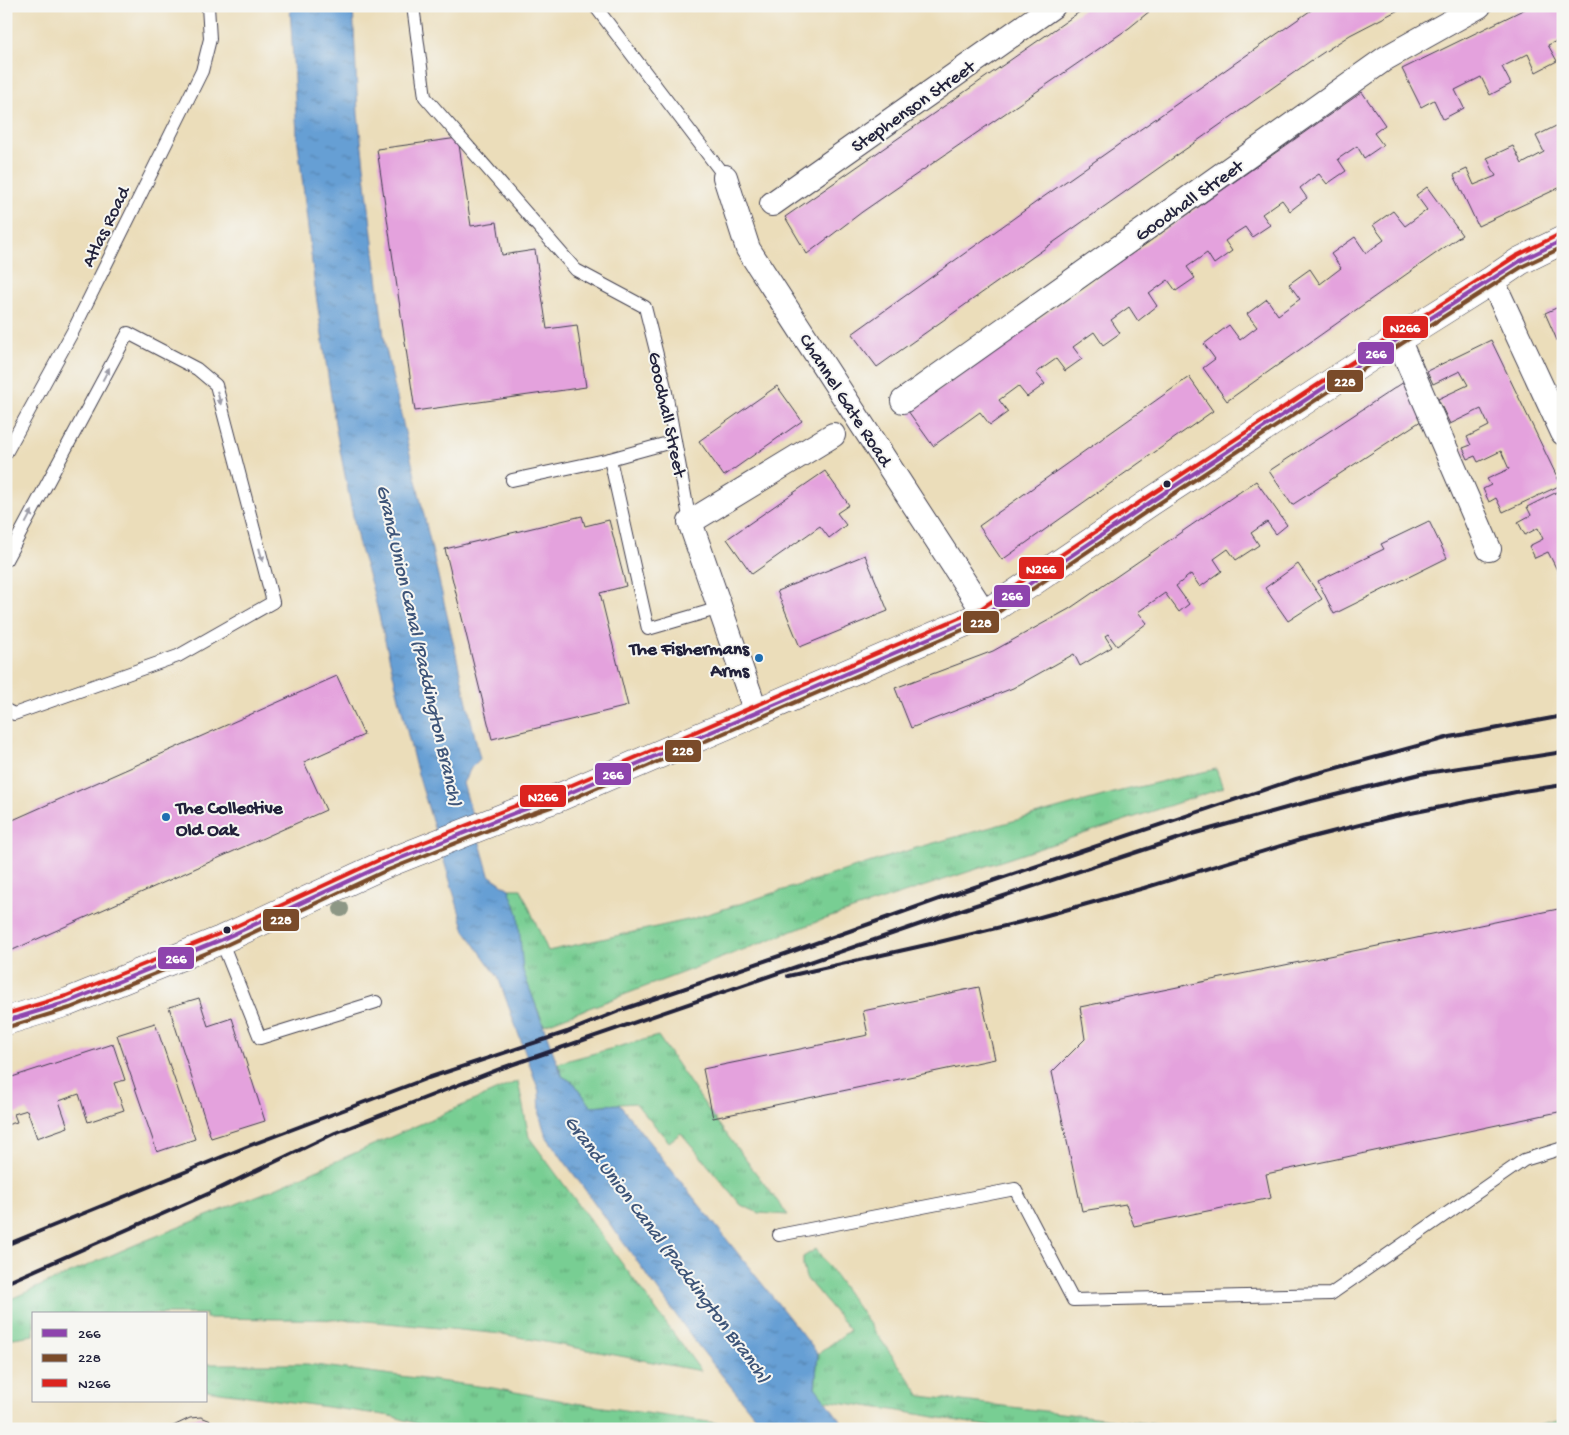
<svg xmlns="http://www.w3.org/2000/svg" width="1569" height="1435" font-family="'Gochi Hand',sans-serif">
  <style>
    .grass { fill: url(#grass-tufts); stroke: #4d7867 }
    .water { fill: url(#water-ripples); stroke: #446088 }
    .building { fill: #e4a2dd }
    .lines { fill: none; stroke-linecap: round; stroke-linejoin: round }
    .service-casing { stroke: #403e4e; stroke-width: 14 }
    .minor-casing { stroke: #403e4e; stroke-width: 26 }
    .primary-casing { stroke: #403e4e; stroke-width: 29 }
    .service { stroke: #fff; stroke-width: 12 }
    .minor { stroke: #fff; stroke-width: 24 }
    .primary { stroke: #fff; stroke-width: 28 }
    .rail { stroke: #22223b; stroke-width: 4 }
    .bus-1-casing { stroke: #f6f6f2; stroke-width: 8 }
    .bus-2-casing { stroke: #f6f6f2; stroke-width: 8 }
    .bus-3-casing { stroke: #f6f6f2; stroke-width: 8 }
    .bus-1 { stroke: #8e44ad; stroke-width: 4 }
    .bus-2 { stroke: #7a4b2a; stroke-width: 4 }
    .bus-3 { stroke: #dc241f; stroke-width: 4 }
    .tree { fill: #8d9785 }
    .oneway { fill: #9c9ca7 }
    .bus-dot { fill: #22223b; stroke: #f6f6f2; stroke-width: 2 }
    .poi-dot { fill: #1f6fb2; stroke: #f6f6f2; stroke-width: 2 }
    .labels { text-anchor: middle; stroke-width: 4; stroke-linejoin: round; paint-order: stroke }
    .street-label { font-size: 19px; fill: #22223b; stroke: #f6f6f2 }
    .poi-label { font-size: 19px; font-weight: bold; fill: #22223b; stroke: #f6f6f2; text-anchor: end }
    .water-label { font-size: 20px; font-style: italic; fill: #3d5478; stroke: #f6f6f2 }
    .line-badge { stroke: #f6f6f2; stroke-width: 2 }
    .badge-label { font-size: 14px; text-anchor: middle; font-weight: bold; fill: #fff }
  </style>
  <defs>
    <pattern id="grass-tufts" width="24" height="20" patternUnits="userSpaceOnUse" patternTransform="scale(1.25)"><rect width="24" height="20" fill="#78ce93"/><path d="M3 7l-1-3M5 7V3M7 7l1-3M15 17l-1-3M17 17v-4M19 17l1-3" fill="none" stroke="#62a779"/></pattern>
    <pattern id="water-ripples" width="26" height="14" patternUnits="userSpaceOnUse" patternTransform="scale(1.25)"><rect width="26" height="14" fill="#669fd4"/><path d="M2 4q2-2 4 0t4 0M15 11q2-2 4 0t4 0" fill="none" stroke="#5481ad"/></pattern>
  </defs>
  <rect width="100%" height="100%" fill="#f6f6f2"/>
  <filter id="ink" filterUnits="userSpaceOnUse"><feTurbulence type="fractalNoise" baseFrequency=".02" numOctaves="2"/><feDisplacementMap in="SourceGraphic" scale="10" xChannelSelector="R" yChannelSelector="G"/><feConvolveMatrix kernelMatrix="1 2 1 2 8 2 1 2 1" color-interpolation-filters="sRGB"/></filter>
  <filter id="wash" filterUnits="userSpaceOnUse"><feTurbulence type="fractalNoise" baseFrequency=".0096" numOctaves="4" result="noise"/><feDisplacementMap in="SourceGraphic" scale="20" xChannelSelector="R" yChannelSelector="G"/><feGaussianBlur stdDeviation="1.12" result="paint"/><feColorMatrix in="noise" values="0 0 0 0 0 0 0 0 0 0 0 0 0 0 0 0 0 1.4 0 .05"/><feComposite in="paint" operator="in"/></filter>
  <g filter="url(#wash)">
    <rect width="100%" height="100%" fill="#ebddba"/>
    <g class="grass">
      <path d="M 1216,769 L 1223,788 L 822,920 L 544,1025 L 522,971 L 520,947 L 509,889 L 521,889 L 548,951 L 692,919 L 916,848 L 1121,791 Z"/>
      <path d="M 658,1036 L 714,1118 L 788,1215 L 759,1213 L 741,1205 L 681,1133 L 669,1142 L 635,1103 L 591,1106 L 574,1083 L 562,1076 L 558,1063 Z"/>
      <path d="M 518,1081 L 529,1137 L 701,1371 L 502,1334 L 356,1320 L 206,1318 L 206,1314 L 34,1314 L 34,1335 L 6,1339 L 6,1301 L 137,1244 L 264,1193 Z"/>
      <path d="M 816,1249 L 921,1396 L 1192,1429 L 1006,1429 L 893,1410 L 824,1400 L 815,1387 L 818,1354 L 850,1330 L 806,1278 L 803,1266 L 803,1257 Z"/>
      <path d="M 206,1364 L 307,1364 L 493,1388 L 575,1403 L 730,1425 L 733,1429 L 435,1429 L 391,1416 L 206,1390 Z"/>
      <path d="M 1563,1420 L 1563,1429 L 1524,1429 Z"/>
    </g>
    <path class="water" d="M 290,6 L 353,6 L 358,114 L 385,345 L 480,759 L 471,768 L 463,783 L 489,875 L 509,889 L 518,914 L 523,971 L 562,1076 L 574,1083 L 591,1106 L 619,1104 L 818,1354 L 815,1387 L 847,1429 L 765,1429 L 700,1348 L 546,1136 L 540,1117 L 539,1091 L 498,977 L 465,931 L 415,764 L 372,587 L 359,546 L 336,430 L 315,288 L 297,135 Z"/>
    <g id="blocks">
      <g class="building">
        <path d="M 1088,6 L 1156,6 L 1129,28 L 862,212 L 807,254 L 785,217 Z"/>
        <path d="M 1317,6 L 1406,6 L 1350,35 L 1309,62 L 877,367 L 852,334 L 1042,198 Z"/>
        <path d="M 1531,6 L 1563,6 L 1563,38 L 1548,45 L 1557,61 L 1536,72 L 1528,54 L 1502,67 L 1511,84 L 1490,95 L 1481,77 L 1455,90 L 1464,108 L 1443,119 L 1434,100 L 1421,107 L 1402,69 Z"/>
        <path d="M 1362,92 L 1385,125 L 1374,133 L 1383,145 L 1364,158 L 1357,146 L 1338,159 L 1346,171 L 1327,184 L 1319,174 L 1310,180 L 1300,188 L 1307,198 L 1290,211 L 1282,200 L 1262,214 L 1270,225 L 1252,237 L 1245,227 L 1234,234 L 1225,241 L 1232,251 L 1214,264 L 1207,253 L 1187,267 L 1195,278 L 1176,291 L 1168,280 L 1149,294 L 1157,306 L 1138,321 L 1129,307 L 1111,320 L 1120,333 L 1103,345 L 1094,332 L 1073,347 L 1082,359 L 1065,371 L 1056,359 L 1036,373 L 1045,384 L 1027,397 L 1018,386 L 999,400 L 1008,412 L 990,425 L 980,412 L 933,446 L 908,411 Z"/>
        <path d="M 1560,124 L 1563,129 L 1563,186 L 1478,226 L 1454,175 L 1467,169 L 1474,185 L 1496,176 L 1487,158 L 1513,146 L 1522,164 L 1544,152 L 1536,136 Z"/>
        <path d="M 458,138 L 471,226 L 497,222 L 502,255 L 535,250 L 547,329 L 577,325 L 586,387 L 415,411 L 377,149 Z"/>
        <path d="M 1427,187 L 1462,235 L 1227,401 L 1203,368 L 1215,359 L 1204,344 L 1229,325 L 1240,340 L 1257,327 L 1247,314 L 1267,299 L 1278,315 L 1300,299 L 1289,284 L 1310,269 L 1320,284 L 1341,268 L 1331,254 L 1355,237 L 1366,253 L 1384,240 L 1373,225 L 1393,211 L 1405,226 L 1427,210 L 1416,195 Z"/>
        <path d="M 1563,305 L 1563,354 L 1545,313 Z"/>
        <path d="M 1491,340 L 1561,485 L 1503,512 L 1496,498 L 1489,502 L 1483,489 L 1491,485 L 1487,479 L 1509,469 L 1501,451 L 1478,462 L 1475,456 L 1468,459 L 1463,448 L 1471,445 L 1467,437 L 1489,426 L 1481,409 L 1450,424 L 1438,399 L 1468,385 L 1460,371 L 1433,384 L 1427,371 Z"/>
        <path d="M 1189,377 L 1213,411 L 1002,560 L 979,526 Z"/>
        <path d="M 1407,380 L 1430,415 L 1292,505 L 1269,471 Z"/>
        <path d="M 777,386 L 802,421 L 724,476 L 699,441 Z"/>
        <path d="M 825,471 L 849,505 L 837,513 L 846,525 L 829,538 L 820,526 L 752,574 L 727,539 Z"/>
        <path d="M 1256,481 L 1287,525 L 1276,534 L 1267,522 L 1251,533 L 1259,545 L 1236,560 L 1228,549 L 1214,559 L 1222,571 L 1200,587 L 1191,574 L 1176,586 L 1189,604 L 1179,612 L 1165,593 L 1138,612 L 1147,623 L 1117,646 L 1108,634 L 1105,636 L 1112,647 L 1080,666 L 1074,654 L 1013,688 L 911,728 L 895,688 L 993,651 L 1069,609 Z"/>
        <path d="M 1563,489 L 1563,575 L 1560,576 L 1548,552 L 1535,558 L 1529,546 L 1543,539 L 1538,528 L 1525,535 L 1518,522 L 1531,515 L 1527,507 Z"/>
        <path d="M 582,516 L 585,526 L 609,520 L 626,586 L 600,593 L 628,706 L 492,739 L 445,549 Z"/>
        <path d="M 1429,521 L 1447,558 L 1334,614 L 1318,581 L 1384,549 L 1381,544 Z"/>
        <path d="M 865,555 L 888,611 L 800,647 L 777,591 Z"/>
        <path d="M 1298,564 L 1322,599 L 1288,621 L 1265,588 Z"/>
        <path d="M 337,676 L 364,735 L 304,762 L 326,810 L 6,953 L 6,823 Z"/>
        <path d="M 1563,908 L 1563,1111 L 1266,1174 L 1271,1198 L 1134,1226 L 1126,1204 L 1082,1211 L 1052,1072 L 1085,1039 L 1080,1007 Z"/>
        <path d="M 979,987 L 995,1059 L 713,1118 L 703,1069 L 868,1035 L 863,1011 Z"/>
        <path d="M 199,998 L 208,1026 L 232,1018 L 265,1121 L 211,1138 L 169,1007 Z"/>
        <path d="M 155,1023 L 195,1139 L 157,1152 L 117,1035 Z"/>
        <path d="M 113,1044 L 125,1080 L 114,1083 L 124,1110 L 88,1122 L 79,1094 L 59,1101 L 68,1127 L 37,1138 L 27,1110 L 14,1114 L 17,1122 L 6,1125 L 6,1079 Z"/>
        <path d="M 201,1417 L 211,1421 L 218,1429 L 167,1429 L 190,1418 Z"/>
      </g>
    </g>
  </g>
  <g filter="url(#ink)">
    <use href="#blocks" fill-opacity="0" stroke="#403e4e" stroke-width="1"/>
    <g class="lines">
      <defs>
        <g id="service">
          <path d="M 413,6 L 425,97 L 576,270 L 645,307 L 665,387 L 690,522"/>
          <path d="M 595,6 L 725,177"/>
          <path d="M 675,441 L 610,459 L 648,629 L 720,608"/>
          <path d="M 6,453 L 73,331 L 202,71 L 210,39 L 208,6"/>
          <path d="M 512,480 L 610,459"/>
          <path d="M 6,560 L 128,333 L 197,369 L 216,385 L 273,602 L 178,656 L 14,714 L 6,710"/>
          <path d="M 221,940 L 260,1038 L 376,1002"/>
          <path d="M 779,1235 L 1015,1189 L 1073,1300 L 1331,1294 L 1524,1160 L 1563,1148"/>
        </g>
        <g id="minor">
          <path d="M 725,177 L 748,249 L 985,614"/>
          <path d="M 772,204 L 1053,6"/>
          <path d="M 1492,280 L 1563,433"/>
          <path d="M 1398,339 L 1489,549"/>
          <path d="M 903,401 L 1386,58 L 1479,6"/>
          <path d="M 756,712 L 690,522 L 833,435"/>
        </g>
        <path id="primary" d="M 6,1021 L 68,1002 L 221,940 L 381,866 L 517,812 L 560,797 L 985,614 L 1152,501 L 1398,339 L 1492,280 L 1520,261 L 1563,240"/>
      </defs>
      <use href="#service" class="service-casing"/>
      <use href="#minor" class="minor-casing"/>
      <use href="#primary" class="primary-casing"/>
      <use href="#service" class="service"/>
      <use href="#minor" class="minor"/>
      <use href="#primary" class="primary"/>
      <g class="rail">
        <path d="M 788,976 L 935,943 L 1033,919 L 1144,888 L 1300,840 L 1391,817 L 1516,792 L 1563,785"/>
        <path d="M 6,1245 L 251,1145 L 428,1078 L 567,1032 L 624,1009 L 785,954 L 942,898 L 1296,779 L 1450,737 L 1563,716"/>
        <path d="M 6,1283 L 210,1193 L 335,1133 L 502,1068 L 973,906 L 1192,834 L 1304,803 L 1420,774 L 1563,752"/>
      </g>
      <defs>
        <path id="bus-1" d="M 6,1021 L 68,1002 L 221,940 L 381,866 L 517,812 L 560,797 L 985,614 L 1152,501 L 1398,339 L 1520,261 L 1563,240"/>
        <path id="bus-2" d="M 8,1027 L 70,1008 L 224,946 L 383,872 L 519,818 L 562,803 L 988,619 L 1155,506 L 1401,344 L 1523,266 L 1563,247"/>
        <path id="bus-3" d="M 6,1014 L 66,996 L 219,934 L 379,860 L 515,806 L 558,791 L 982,608 L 1149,496 L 1395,334 L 1516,256 L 1560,234"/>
      </defs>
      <use href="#bus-1" class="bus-1-casing"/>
      <use href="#bus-2" class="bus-2-casing"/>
      <use href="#bus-3" class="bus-3-casing"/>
      <use href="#bus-1" class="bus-1"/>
      <use href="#bus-2" class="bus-2"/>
      <use href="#bus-3" class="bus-3"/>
    </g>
    <circle class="tree" cx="341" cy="909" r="8"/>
    <defs><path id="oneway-solid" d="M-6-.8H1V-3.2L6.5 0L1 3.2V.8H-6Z" transform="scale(1.25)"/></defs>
    <g class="oneway">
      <use href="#oneway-solid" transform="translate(106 374) rotate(-62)"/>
      <use href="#oneway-solid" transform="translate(219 398) rotate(75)"/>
      <use href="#oneway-solid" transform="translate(29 517) rotate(-62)"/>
      <use href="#oneway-solid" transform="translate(261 555) rotate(75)"/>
    </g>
  </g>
  <g class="bus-dot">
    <circle cx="1167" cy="484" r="4.5"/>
    <circle cx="227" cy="930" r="4.5"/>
  </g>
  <g class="poi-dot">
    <circle cx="759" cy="658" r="5"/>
    <circle cx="166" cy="817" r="5"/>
  </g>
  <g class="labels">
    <g class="street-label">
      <text transform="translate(912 105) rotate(-35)" y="7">Stephenson Street</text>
      <text transform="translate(1188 199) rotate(-35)" y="7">Goodhall Street</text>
      <text transform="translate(104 226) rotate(-64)" y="7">Atlas Road</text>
      <text transform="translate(847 399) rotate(57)" y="7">Channel Gate Road</text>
      <text transform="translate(669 414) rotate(78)" y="7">Goodhall Street</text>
    </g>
    <g class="poi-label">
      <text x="749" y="654">The Fishermans<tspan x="749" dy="22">Arms</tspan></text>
      <text x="176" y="813" text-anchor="start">The Collective<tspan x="176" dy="22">Old Oak</tspan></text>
    </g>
    <g class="water-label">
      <text transform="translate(421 645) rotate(77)" y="7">Grand Union Canal (Paddington Branch)</text>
      <text transform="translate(669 1248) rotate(53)" y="7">Grand Union Canal (Paddington Branch)</text>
    </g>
  </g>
  <g class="line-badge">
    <rect x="1382" y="315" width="47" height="24" rx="5" fill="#dc241f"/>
    <rect x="1357" y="341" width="38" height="24" rx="5" fill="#8e44ad"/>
    <rect x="1326" y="369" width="38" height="24" rx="5" fill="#7a4b2a"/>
    <rect x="1018" y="556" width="47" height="24" rx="5" fill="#dc241f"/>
    <rect x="993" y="584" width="38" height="24" rx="5" fill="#8e44ad"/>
    <rect x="962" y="610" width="38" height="24" rx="5" fill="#7a4b2a"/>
    <rect x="664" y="739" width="38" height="24" rx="5" fill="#7a4b2a"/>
    <rect x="594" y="762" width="38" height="24" rx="5" fill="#8e44ad"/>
    <rect x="519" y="784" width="48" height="24" rx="5" fill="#dc241f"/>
    <rect x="262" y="908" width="38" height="24" rx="5" fill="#7a4b2a"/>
    <rect x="157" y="946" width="38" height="24" rx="5" fill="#8e44ad"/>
  </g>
  <g class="badge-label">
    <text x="1405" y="332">N266</text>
    <text x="1376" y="358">266</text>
    <text x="1345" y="386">228</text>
    <text x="1041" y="573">N266</text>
    <text x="1012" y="600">266</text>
    <text x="981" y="627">228</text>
    <text x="683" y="755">228</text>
    <text x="613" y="779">266</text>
    <text x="543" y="801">N266</text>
    <text x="281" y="924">228</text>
    <text x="176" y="963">266</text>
  </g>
  <rect width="1569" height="1435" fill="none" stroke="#f6f6f2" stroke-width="25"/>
  <rect x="32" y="1312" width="175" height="90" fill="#f6f6f2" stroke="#a1a1a9"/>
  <rect x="42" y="1329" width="25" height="8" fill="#8e44ad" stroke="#a1a1a9"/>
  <text x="78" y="1338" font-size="15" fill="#22223b">266</text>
  <rect x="42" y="1354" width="25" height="8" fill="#7a4b2a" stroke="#a1a1a9"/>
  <text x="78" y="1362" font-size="15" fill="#22223b">228</text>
  <rect x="42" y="1379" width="25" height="8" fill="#dc241f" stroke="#a1a1a9"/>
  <text x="78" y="1388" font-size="15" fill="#22223b">N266</text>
</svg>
